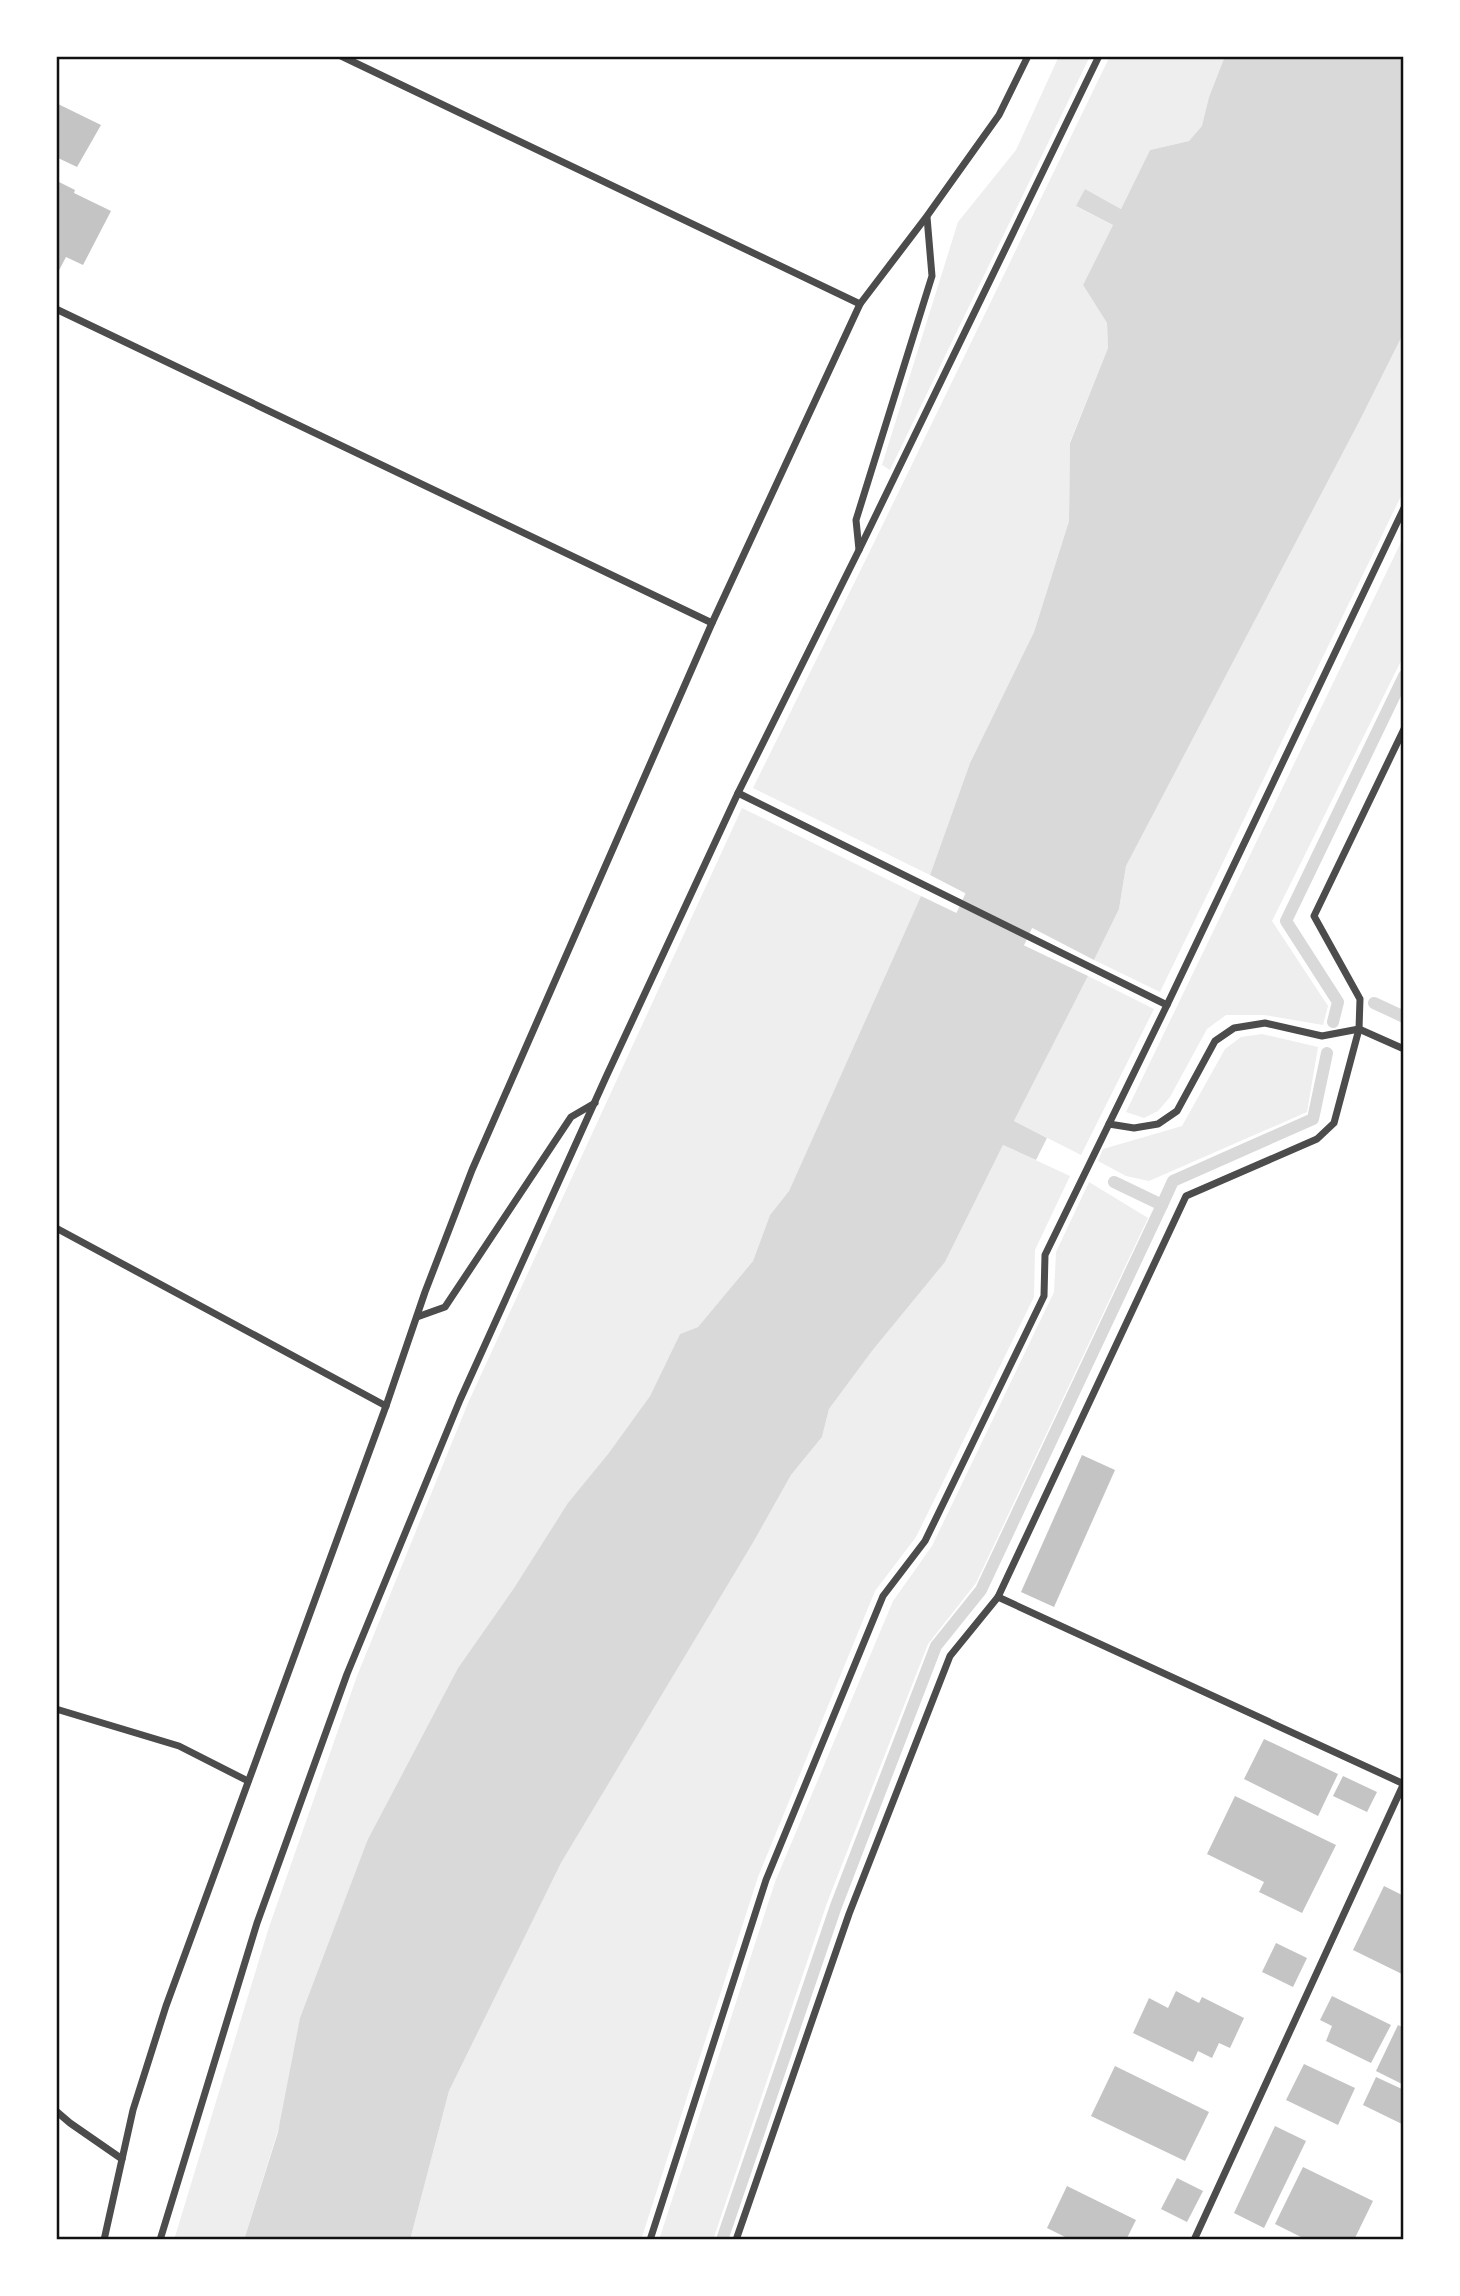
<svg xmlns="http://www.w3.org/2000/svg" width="1460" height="2296" font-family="Ubuntu,sans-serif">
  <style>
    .green { fill: #eee }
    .water { fill: #d9d9d9 }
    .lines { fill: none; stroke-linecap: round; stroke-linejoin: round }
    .stream { stroke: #d9d9d9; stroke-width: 12 }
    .river { stroke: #d9d9d9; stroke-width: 75 }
    .building { fill: #c4c4c4 }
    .minor { stroke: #4c4c4c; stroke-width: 7 }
    .neatline { fill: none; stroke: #111; stroke-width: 2.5 }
  </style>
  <rect width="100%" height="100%" fill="#fff"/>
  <g class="green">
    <path d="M 1059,56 L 1090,56 L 890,470 L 882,465 L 958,222 L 1016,150 Z"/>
    <path d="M 1110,56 L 1225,56 L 1209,97 L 1203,126 L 1189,141 L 1150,150 L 1121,209 L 1085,189 L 1077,207 L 1113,225 L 1083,285 L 1107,323 L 1108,348 L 1070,442 L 1069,521 L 1034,632 L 970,763 L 930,875 L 753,788 L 868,555 Z"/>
    <path d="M 1404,332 L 1404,490 L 1160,992 L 1094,960 L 1119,909 L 1126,866 L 1360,420 Z"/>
    <path d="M 1404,536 L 1404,655 L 1272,921 L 1328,1006 L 1323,1025 L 1264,1015 L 1226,1015 L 1207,1029 L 1170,1097 L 1158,1111 L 1144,1118 L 1126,1112 Z"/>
    <path d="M 742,808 L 921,896 L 789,1191 L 770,1215 L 753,1261 L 698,1327 L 680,1334 L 650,1396 L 608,1454 L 568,1504 L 514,1588 L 458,1668 L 368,1839 L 244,2240 L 174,2240 L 269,1927 L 357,1676 L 468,1403 Z"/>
    <path d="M 1088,976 L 1154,1009 L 1081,1155 L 1014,1121 Z"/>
    <path d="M 1262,1034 L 1318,1047 L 1307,1112 L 1149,1181 L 1126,1176 L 1098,1161 L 1103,1149 L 1182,1126 L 1225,1049 L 1241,1037 Z"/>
    <path d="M 1003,1145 L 1070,1176 L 1035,1250 L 1034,1297 L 916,1537 L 875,1591 L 758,1877 L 641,2240 L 410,2240 L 449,2091 L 561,1863 L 754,1541 L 791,1475 L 822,1437 L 829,1409 L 872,1351 L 945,1262 Z"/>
    <path d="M 1089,1182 L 1148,1218 L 976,1583 L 928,1644 L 827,1903 L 713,2240 L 659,2240 L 775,1882 L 893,1601 L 932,1546 L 1054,1292 L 1056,1252 Z"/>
  </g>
  <g class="water">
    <path d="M 1225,56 L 1404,56 L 1404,332 L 1360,420 L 1126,866 L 1119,909 L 1094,960 L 930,875 L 970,763 L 1034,632 L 1069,521 L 1070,443 L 1108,348 L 1107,323 L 1083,285 L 1113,225 L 1076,206 L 1085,189 L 1121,209 L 1150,150 L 1189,141 L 1202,126 L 1209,97 Z"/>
    <path d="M 921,896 L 1088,976 L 1014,1121 L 1047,1138 L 1036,1160 L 1003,1145 L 945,1262 L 872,1351 L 829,1409 L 822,1437 L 791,1475 L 754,1541 L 561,1863 L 449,2091 L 410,2240 L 244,2240 L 278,2132 L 300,2018 L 368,1839 L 458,1668 L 514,1588 L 568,1503 L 608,1454 L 650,1396 L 680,1334 L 698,1327 L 753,1261 L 770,1215 L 789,1191 Z"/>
  </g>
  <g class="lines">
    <g class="stream">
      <path d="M 1374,1003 L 1404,1017"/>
      <path d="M 1333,1022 L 1338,1002 L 1286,921 L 1404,676"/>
      <path d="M 1114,1182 L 1162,1205 L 1173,1181 L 1313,1119 L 1327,1053"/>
      <path d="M 722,2240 L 836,1906 L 936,1646 L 981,1590 L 1162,1205"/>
    </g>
    <path class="river" d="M 946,1024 L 1042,818"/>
  </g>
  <g class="building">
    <path d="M 56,103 L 101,125 L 77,167 L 56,157 Z"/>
    <path d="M 59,182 L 75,190 L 74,193 L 111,211 L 83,265 L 66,257 L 56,276 L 56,187 Z"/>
    <path d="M 1082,1455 L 1115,1470 L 1054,1607 L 1021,1592 Z"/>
    <path d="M 1264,1739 L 1338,1774 L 1318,1816 L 1244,1779 Z"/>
    <path d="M 1343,1776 L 1377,1792 L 1367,1812 L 1333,1796 Z"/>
    <path d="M 1235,1796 L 1336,1845 L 1302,1913 L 1259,1892 L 1264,1882 L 1207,1854 Z"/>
    <path d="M 1384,1886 L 1404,1896 L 1404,1975 L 1353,1950 Z"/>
    <path d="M 1276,1943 L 1307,1958 L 1293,1987 L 1262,1972 Z"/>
    <path d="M 1176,1991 L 1199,2003 L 1202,1997 L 1244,2018 L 1230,2048 L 1219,2043 L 1212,2058 L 1198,2051 L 1193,2062 L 1133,2033 L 1149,1998 L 1168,2008 Z"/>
    <path d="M 1332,1996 L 1391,2025 L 1371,2063 L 1326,2041 L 1332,2026 L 1320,2020 Z"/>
    <path d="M 1398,2025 L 1404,2028 L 1404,2085 L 1376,2071 Z"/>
    <path d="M 1304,2064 L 1355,2088 L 1338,2125 L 1286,2100 Z"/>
    <path d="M 1115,2066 L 1209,2112 L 1185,2161 L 1091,2116 Z"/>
    <path d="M 1376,2077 L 1404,2090 L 1404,2125 L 1363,2105 Z"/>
    <path d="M 1275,2126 L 1306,2141 L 1264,2228 L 1234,2213 Z"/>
    <path d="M 1303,2167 L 1373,2201 L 1354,2240 L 1307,2240 L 1275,2224 Z"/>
    <path d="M 1177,2178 L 1203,2191 L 1187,2222 L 1161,2209 Z"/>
    <path d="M 1067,2186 L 1136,2220 L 1126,2240 L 1071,2240 L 1047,2228 Z"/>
  </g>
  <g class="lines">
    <g class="minor">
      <path d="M 341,56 L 860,304"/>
      <path d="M 56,309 L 712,623"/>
      <path d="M 859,550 L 1099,56"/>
      <path d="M 1167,1005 L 1404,508"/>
      <path d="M 1109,1124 L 1134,1128 L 1158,1124 L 1177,1111 L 1215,1041 L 1234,1028 L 1265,1023 L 1322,1036 L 1359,1029 L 1404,1049"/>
      <path d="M 56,1228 L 386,1406"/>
      <path d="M 417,1317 L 445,1307 L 571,1117 L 595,1103"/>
      <path d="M 998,1597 L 1404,1784"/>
      <path d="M 56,1709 L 179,1746 L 248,1781"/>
      <path d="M 56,2111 L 70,2123 L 122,2159"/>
      <path d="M 104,2240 L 133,2110 L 166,2006 L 386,1406 L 425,1292 L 472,1170 L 712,623 L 860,304 L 927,216 L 999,115 L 1028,56"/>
      <path d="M 160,2240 L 257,1923 L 347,1674 L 460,1400 L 606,1077 L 738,793 L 859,550 L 856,520 L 932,276 L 927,217"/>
      <path d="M 650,2240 L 766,1880 L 883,1596 L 925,1541 L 1044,1296 L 1045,1255 L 1167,1005 L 738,793"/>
      <path d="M 736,2240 L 849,1914 L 950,1656 L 998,1597 L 1186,1196 L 1317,1139 L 1334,1123 L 1359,1029 L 1360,999 L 1314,916 L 1404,729"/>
      <path d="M 1194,2240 L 1404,1783"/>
    </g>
  </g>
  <rect width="1460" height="2296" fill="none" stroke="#ffffff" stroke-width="116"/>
  <rect x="58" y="58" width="1344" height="2180" class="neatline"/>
</svg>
